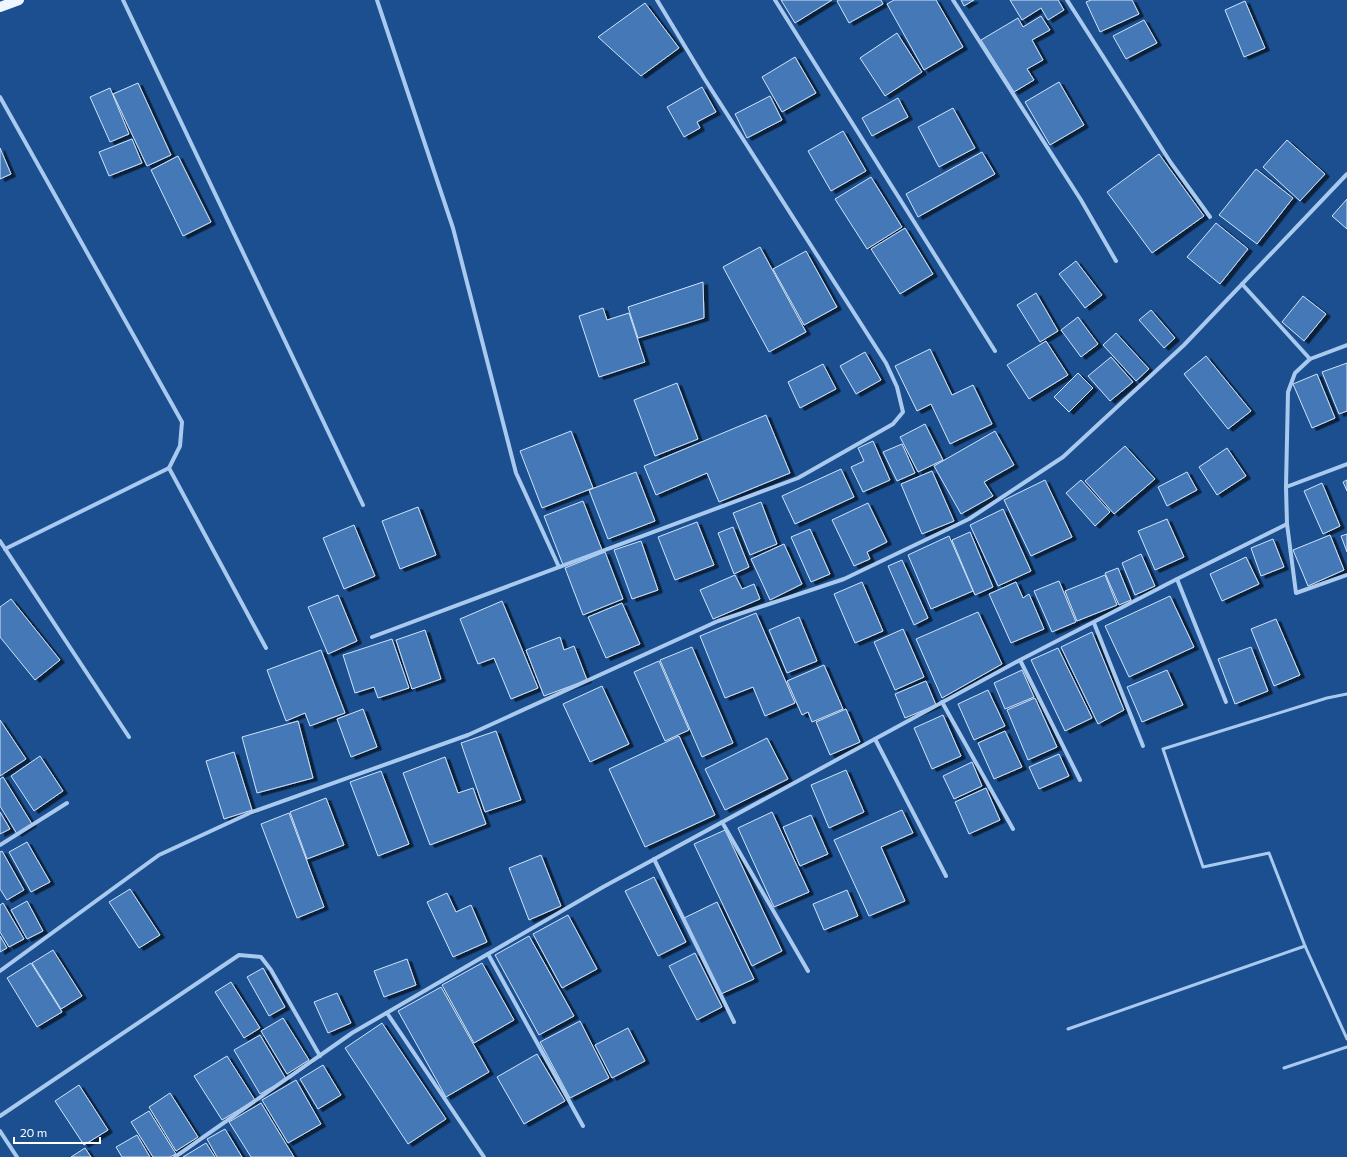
<svg xmlns="http://www.w3.org/2000/svg" width="1347" height="1157" font-family="Commissioner,sans-serif">
  <style>
    .building { fill: #4478b7; stroke: #cfe3fa; filter: url(#shadow) }
    .lines { fill: none; stroke-linecap: round; stroke-linejoin: round }
    .lane { stroke: #a9c9ee; stroke-width: 3 }
    .street { stroke: #a9c9ee; stroke-width: 4 }
    .primary { stroke: #f0f6ff; stroke-width: 10 }
  </style>
  <defs>
    <filter id="shadow"><feDropShadow dx="4.5" dy="2.5" stdDeviation="0" flood-color="#0009"/></filter>
  </defs>
  <rect width="100%" height="100%" fill="#1b4f8f"/>
  <g class="building">
    <path d="M 781,0 L 832,0 L 795,23 Z"/>
    <path d="M 839,0 L 881,0 L 883,4 L 849,23 L 837,1 Z"/>
    <path d="M 894,0 L 936,0 L 963,47 L 924,70 L 887,4 Z"/>
    <path d="M 961,0 L 974,0 L 964,6 Z"/>
    <path d="M 1010,0 L 1058,0 L 1064,10 L 1048,20 L 1041,8 L 1022,20 Z"/>
    <path d="M 1091,0 L 1132,0 L 1139,14 L 1100,32 L 1086,2 Z"/>
    <path d="M 1245,1 L 1265,48 L 1244,57 L 1225,10 Z"/>
    <path d="M 645,3 L 679,48 L 641,76 L 598,37 Z"/>
    <path d="M 1041,16 L 1050,30 L 1032,40 L 1043,60 L 1027,69 L 1034,80 L 1014,92 L 981,40 L 1018,18 L 1023,27 Z"/>
    <path d="M 1144,20 L 1157,43 L 1126,59 L 1113,36 Z"/>
    <path d="M 897,33 L 922,72 L 885,96 L 860,58 Z"/>
    <path d="M 795,57 L 816,93 L 782,112 L 762,77 Z"/>
    <path d="M 1059,82 L 1084,125 L 1050,145 L 1025,102 Z"/>
    <path d="M 138,83 L 171,155 L 147,166 L 113,94 Z"/>
    <path d="M 702,87 L 716,112 L 697,122 L 700,128 L 684,137 L 667,107 Z"/>
    <path d="M 110,88 L 129,134 L 110,142 L 90,97 Z"/>
    <path d="M 770,96 L 782,120 L 747,138 L 735,114 Z"/>
    <path d="M 898,98 L 908,117 L 872,136 L 862,118 Z"/>
    <path d="M 953,108 L 975,148 L 939,167 L 918,127 Z"/>
    <path d="M 843,131 L 866,171 L 831,191 L 808,151 Z"/>
    <path d="M 132,139 L 142,163 L 109,176 L 99,152 Z"/>
    <path d="M 1287,140 L 1325,174 L 1300,201 L 1263,167 Z"/>
    <path d="M 0,148 L 11,174 L 0,179 Z"/>
    <path d="M 982,152 L 995,174 L 918,217 L 906,194 Z"/>
    <path d="M 1159,154 L 1204,216 L 1152,253 L 1107,192 Z"/>
    <path d="M 178,156 L 211,222 L 183,236 L 151,170 Z"/>
    <path d="M 1256,169 L 1293,198 L 1257,244 L 1219,215 Z"/>
    <path d="M 871,177 L 902,227 L 867,249 L 835,199 Z"/>
    <path d="M 1347,199 L 1347,229 L 1332,216 Z"/>
    <path d="M 1216,223 L 1248,249 L 1220,284 L 1187,257 Z"/>
    <path d="M 905,228 L 933,274 L 900,294 L 871,249 Z"/>
    <path d="M 760,247 L 806,332 L 769,352 L 723,267 Z"/>
    <path d="M 806,251 L 837,307 L 804,325 L 773,269 Z"/>
    <path d="M 1076,261 L 1102,295 L 1085,308 L 1059,274 Z"/>
    <path d="M 703,282 L 704,318 L 638,338 L 628,307 Z"/>
    <path d="M 1036,293 L 1058,331 L 1040,342 L 1017,305 Z"/>
    <path d="M 1303,296 L 1326,314 L 1304,341 L 1282,322 Z"/>
    <path d="M 603,308 L 607,320 L 629,313 L 645,362 L 599,377 L 579,316 Z"/>
    <path d="M 1151,310 L 1175,338 L 1164,348 L 1139,320 Z"/>
    <path d="M 1078,317 L 1098,344 L 1081,357 L 1061,330 Z"/>
    <path d="M 1116,333 L 1149,369 L 1136,381 L 1103,345 Z"/>
    <path d="M 1046,341 L 1068,375 L 1029,399 L 1007,365 Z"/>
    <path d="M 930,349 L 952,395 L 973,385 L 992,424 L 950,444 L 931,404 L 917,411 L 895,366 Z"/>
    <path d="M 865,352 L 881,380 L 856,394 L 840,366 Z"/>
    <path d="M 1206,356 L 1251,411 L 1228,429 L 1184,374 Z"/>
    <path d="M 1111,357 L 1133,382 L 1110,401 L 1088,376 Z"/>
    <path d="M 1347,363 L 1347,411 L 1339,414 L 1322,372 Z"/>
    <path d="M 823,364 L 836,389 L 800,408 L 788,382 Z"/>
    <path d="M 1078,373 L 1093,388 L 1069,412 L 1054,397 Z"/>
    <path d="M 1317,374 L 1335,418 L 1312,428 L 1293,384 Z"/>
    <path d="M 677,383 L 698,439 L 655,456 L 634,400 Z"/>
    <path d="M 766,415 L 790,473 L 719,502 L 707,473 L 656,495 L 644,466 Z"/>
    <path d="M 925,424 L 943,460 L 918,472 L 900,437 Z"/>
    <path d="M 571,431 L 593,488 L 542,508 L 520,451 Z"/>
    <path d="M 995,431 L 1014,465 L 984,482 L 993,496 L 961,514 L 934,466 Z"/>
    <path d="M 873,441 L 890,480 L 863,492 L 851,467 L 864,461 L 858,448 Z"/>
    <path d="M 902,444 L 915,473 L 897,481 L 883,452 Z"/>
    <path d="M 1125,446 L 1155,479 L 1114,514 L 1085,481 Z"/>
    <path d="M 1227,448 L 1246,476 L 1217,495 L 1199,467 Z"/>
    <path d="M 841,469 L 854,497 L 795,524 L 782,496 Z"/>
    <path d="M 932,471 L 954,521 L 922,534 L 901,484 Z"/>
    <path d="M 636,472 L 655,521 L 608,539 L 589,490 Z"/>
    <path d="M 1187,472 L 1197,490 L 1167,506 L 1158,487 Z"/>
    <path d="M 1045,480 L 1072,537 L 1031,556 L 1004,500 Z"/>
    <path d="M 1081,480 L 1110,512 L 1095,526 L 1066,493 Z"/>
    <path d="M 1347,480 L 1347,491 L 1343,482 Z"/>
    <path d="M 1322,483 L 1340,526 L 1323,534 L 1304,491 Z"/>
    <path d="M 583,501 L 602,550 L 563,565 L 544,516 Z"/>
    <path d="M 761,502 L 777,544 L 750,555 L 733,513 Z"/>
    <path d="M 868,503 L 887,542 L 867,552 L 870,559 L 854,566 L 832,520 Z"/>
    <path d="M 418,507 L 436,555 L 400,569 L 382,521 Z"/>
    <path d="M 1003,509 L 1031,571 L 998,586 L 970,525 Z"/>
    <path d="M 1167,519 L 1184,557 L 1155,570 L 1138,531 Z"/>
    <path d="M 697,522 L 714,565 L 675,580 L 658,537 Z"/>
    <path d="M 354,525 L 375,576 L 344,589 L 323,538 Z"/>
    <path d="M 733,527 L 749,567 L 734,574 L 718,533 Z"/>
    <path d="M 810,529 L 830,574 L 811,582 L 791,537 Z"/>
    <path d="M 970,532 L 993,587 L 975,595 L 952,540 Z"/>
    <path d="M 1347,534 L 1347,552 L 1341,536 Z"/>
    <path d="M 1330,535 L 1344,570 L 1308,586 L 1293,550 Z"/>
    <path d="M 949,536 L 973,591 L 931,609 L 908,555 Z"/>
    <path d="M 1273,539 L 1284,567 L 1261,576 L 1251,548 Z"/>
    <path d="M 641,541 L 658,590 L 632,599 L 614,550 Z"/>
    <path d="M 784,544 L 802,584 L 770,600 L 751,559 Z"/>
    <path d="M 605,552 L 623,599 L 583,615 L 565,568 Z"/>
    <path d="M 1141,554 L 1155,586 L 1135,595 L 1122,563 Z"/>
    <path d="M 1246,557 L 1259,584 L 1222,601 L 1210,574 Z"/>
    <path d="M 902,560 L 928,618 L 914,625 L 888,566 Z"/>
    <path d="M 1118,568 L 1131,600 L 1119,605 L 1105,573 Z"/>
    <path d="M 735,575 L 742,589 L 754,584 L 760,599 L 713,619 L 700,590 Z"/>
    <path d="M 1105,575 L 1117,605 L 1077,621 L 1065,591 Z"/>
    <path d="M 1059,581 L 1076,622 L 1052,632 L 1034,591 Z"/>
    <path d="M 862,582 L 883,631 L 855,643 L 834,594 Z"/>
    <path d="M 1016,582 L 1023,598 L 1029,594 L 1044,629 L 1011,643 L 989,594 Z"/>
    <path d="M 338,595 L 357,641 L 328,654 L 308,607 Z"/>
    <path d="M 1170,596 L 1194,647 L 1129,677 L 1105,626 Z"/>
    <path d="M 11,599 L 60,660 L 35,680 L 0,637 L 0,607 Z"/>
    <path d="M 502,601 L 538,688 L 511,699 L 494,658 L 478,664 L 460,619 Z"/>
    <path d="M 622,603 L 640,644 L 606,658 L 588,617 Z"/>
    <path d="M 978,612 L 1002,664 L 942,698 L 916,639 Z"/>
    <path d="M 756,613 L 795,703 L 765,716 L 753,687 L 725,698 L 700,636 Z"/>
    <path d="M 799,617 L 817,661 L 787,673 L 769,630 Z"/>
    <path d="M 1276,619 L 1300,675 L 1274,686 L 1251,629 Z"/>
    <path d="M 903,629 L 924,677 L 895,690 L 874,642 Z"/>
    <path d="M 425,630 L 441,679 L 412,689 L 396,640 Z"/>
    <path d="M 1092,632 L 1124,710 L 1098,724 L 1061,647 Z"/>
    <path d="M 560,637 L 564,650 L 574,646 L 587,680 L 544,696 L 526,650 Z"/>
    <path d="M 392,639 L 409,688 L 378,698 L 374,687 L 355,693 L 343,655 Z"/>
    <path d="M 692,647 L 733,743 L 702,757 L 660,660 Z"/>
    <path d="M 1251,647 L 1268,691 L 1235,704 L 1218,659 Z"/>
    <path d="M 1058,648 L 1092,718 L 1065,731 L 1031,660 Z"/>
    <path d="M 321,650 L 345,713 L 310,726 L 305,713 L 286,721 L 267,670 Z"/>
    <path d="M 659,661 L 689,730 L 665,741 L 634,672 Z"/>
    <path d="M 824,665 L 843,709 L 812,722 L 808,712 L 802,715 L 787,681 Z"/>
    <path d="M 1022,670 L 1034,697 L 1005,709 L 994,683 Z"/>
    <path d="M 1167,670 L 1183,705 L 1142,722 L 1127,687 Z"/>
    <path d="M 926,681 L 936,705 L 905,718 L 895,694 Z"/>
    <path d="M 602,686 L 629,744 L 590,762 L 563,704 Z"/>
    <path d="M 988,690 L 1005,726 L 974,740 L 958,704 Z"/>
    <path d="M 1035,698 L 1057,747 L 1028,760 L 1007,710 Z"/>
    <path d="M 363,709 L 377,747 L 351,757 L 337,719 Z"/>
    <path d="M 846,709 L 860,742 L 830,755 L 816,722 Z"/>
    <path d="M 943,715 L 961,756 L 932,769 L 914,728 Z"/>
    <path d="M 0,720 L 26,759 L 0,776 Z"/>
    <path d="M 298,721 L 313,778 L 257,793 L 242,737 Z"/>
    <path d="M 496,731 L 521,800 L 485,812 L 461,743 Z"/>
    <path d="M 1005,731 L 1022,767 L 994,779 L 978,743 Z"/>
    <path d="M 679,736 L 715,815 L 645,847 L 609,769 Z"/>
    <path d="M 767,738 L 788,779 L 725,810 L 705,769 Z"/>
    <path d="M 234,752 L 252,810 L 224,819 L 206,761 Z"/>
    <path d="M 1059,754 L 1069,776 L 1039,789 L 1029,767 Z"/>
    <path d="M 40,756 L 63,791 L 34,811 L 11,776 Z"/>
    <path d="M 445,757 L 458,793 L 473,788 L 486,824 L 430,845 L 403,773 Z"/>
    <path d="M 972,762 L 982,786 L 954,799 L 943,776 Z"/>
    <path d="M 846,770 L 864,812 L 829,828 L 811,785 Z"/>
    <path d="M 381,771 L 409,844 L 378,856 L 350,782 Z"/>
    <path d="M 3,777 L 32,824 L 17,834 L 0,806 L 0,779 Z"/>
    <path d="M 986,788 L 1000,820 L 969,834 L 955,802 Z"/>
    <path d="M 326,798 L 344,845 L 307,859 L 290,812 Z"/>
    <path d="M 902,810 L 913,833 L 881,847 L 905,901 L 869,916 L 834,840 Z"/>
    <path d="M 0,812 L 10,829 L 0,834 Z"/>
    <path d="M 772,812 L 809,892 L 774,907 L 738,828 Z"/>
    <path d="M 289,813 L 324,907 L 297,918 L 261,824 Z"/>
    <path d="M 811,815 L 828,854 L 800,866 L 783,827 Z"/>
    <path d="M 725,830 L 782,951 L 752,966 L 694,844 Z"/>
    <path d="M 27,842 L 50,882 L 31,892 L 9,852 Z"/>
    <path d="M 2,851 L 24,890 L 7,900 L 0,889 L 0,852 Z"/>
    <path d="M 541,855 L 561,906 L 529,920 L 509,868 Z"/>
    <path d="M 654,877 L 686,942 L 658,956 L 625,891 Z"/>
    <path d="M 130,889 L 160,935 L 139,948 L 109,902 Z"/>
    <path d="M 847,890 L 858,916 L 824,930 L 813,904 Z"/>
    <path d="M 447,893 L 456,912 L 471,905 L 487,942 L 453,957 L 427,902 Z"/>
    <path d="M 27,901 L 43,931 L 27,939 L 11,910 Z"/>
    <path d="M 717,902 L 754,979 L 721,994 L 684,918 Z"/>
    <path d="M 3,903 L 24,939 L 9,947 L 0,932 L 0,905 Z"/>
    <path d="M 568,915 L 597,969 L 562,988 L 533,934 Z"/>
    <path d="M 0,936 L 7,948 L 0,952 Z"/>
    <path d="M 529,936 L 574,1016 L 539,1035 L 495,955 Z"/>
    <path d="M 53,950 L 82,996 L 61,1009 L 32,963 Z"/>
    <path d="M 695,953 L 722,1007 L 697,1020 L 669,966 Z"/>
    <path d="M 407,959 L 416,985 L 384,997 L 374,971 Z"/>
    <path d="M 31,963 L 62,1012 L 37,1027 L 7,978 Z"/>
    <path d="M 482,963 L 514,1020 L 474,1043 L 442,985 Z"/>
    <path d="M 263,968 L 285,1007 L 269,1016 L 247,977 Z"/>
    <path d="M 231,982 L 260,1028 L 244,1038 L 215,992 Z"/>
    <path d="M 441,987 L 489,1072 L 446,1097 L 398,1011 Z"/>
    <path d="M 337,993 L 351,1023 L 328,1033 L 314,1002 Z"/>
    <path d="M 283,1018 L 309,1060 L 287,1074 L 261,1031 Z"/>
    <path d="M 580,1021 L 609,1078 L 570,1098 L 540,1042 Z"/>
    <path d="M 382,1023 L 446,1119 L 408,1144 L 345,1048 Z"/>
    <path d="M 628,1028 L 645,1061 L 612,1078 L 595,1045 Z"/>
    <path d="M 260,1035 L 286,1079 L 260,1094 L 234,1050 Z"/>
    <path d="M 537,1054 L 565,1101 L 524,1124 L 497,1077 Z"/>
    <path d="M 227,1056 L 255,1100 L 222,1120 L 194,1076 Z"/>
    <path d="M 323,1065 L 341,1095 L 318,1109 L 300,1079 Z"/>
    <path d="M 296,1080 L 321,1124 L 288,1143 L 262,1100 Z"/>
    <path d="M 79,1085 L 108,1130 L 84,1145 L 55,1101 Z"/>
    <path d="M 170,1093 L 198,1137 L 176,1151 L 149,1107 Z"/>
    <path d="M 261,1103 L 294,1157 L 251,1157 L 229,1122 Z"/>
    <path d="M 149,1111 L 176,1154 L 170,1157 L 153,1157 L 131,1122 Z"/>
    <path d="M 225,1129 L 242,1157 L 217,1157 L 207,1139 Z"/>
    <path d="M 137,1135 L 150,1157 L 122,1157 L 116,1147 Z"/>
    <path d="M 206,1143 L 215,1157 L 183,1157 Z"/>
    <path d="M 85,1148 L 91,1157 L 71,1157 Z"/>
  </g>
  <g class="lines">
    <g class="lane">
      <path d="M 1347,694 L 1327,698 L 1163,749 L 1203,867 L 1269,853 L 1305,946 L 1347,1039"/>
      <path d="M 1068,1029 L 1305,946"/>
      <path d="M 1284,1068 L 1347,1047"/>
    </g>
    <g class="street">
      <path d="M 123,0 L 363,505"/>
      <path d="M 377,0 L 453,228 L 516,473 L 559,567"/>
      <path d="M 775,0 L 995,351"/>
      <path d="M 953,0 L 1081,200 L 1116,261"/>
      <path d="M 1067,0 L 1171,163 L 1210,217"/>
      <path d="M 0,97 L 182,422 L 180,446 L 169,468 L 5,549"/>
      <path d="M 1242,284 L 1310,359"/>
      <path d="M 1347,345 L 1310,359 L 1295,373 L 1288,392 L 1286,487 L 1287,524 L 1296,593 L 1347,575"/>
      <path d="M 169,468 L 266,648"/>
      <path d="M 1286,487 L 1347,464"/>
      <path d="M 0,541 L 129,737"/>
      <path d="M 1177,579 L 1226,702"/>
      <path d="M 1094,623 L 1143,746"/>
      <path d="M 372,637 L 798,478 L 893,424 L 903,412 L 897,387 L 886,363 L 704,78 L 657,0"/>
      <path d="M 1020,660 L 1080,780"/>
      <path d="M 942,702 L 1013,829"/>
      <path d="M 875,739 L 946,876"/>
      <path d="M 722,822 L 808,971"/>
      <path d="M 0,845 L 67,803"/>
      <path d="M 654,859 L 734,1022"/>
      <path d="M 488,954 L 583,1126"/>
      <path d="M 0,971 L 159,855 L 252,812 L 468,735 L 718,621 L 844,579 L 969,519 L 1063,457 L 1184,345 L 1347,174"/>
      <path d="M 387,1013 L 484,1157"/>
      <path d="M 0,1116 L 239,955 L 261,957 L 271,970 L 320,1056"/>
      <path d="M 0,1131 L 17,1157"/>
      <path d="M 175,1157 L 352,1033 L 603,887 L 1020,660 L 1177,579 L 1287,524"/>
    </g>
    <path class="primary" d="M 0,7 L 19,0"/>
  </g>
  <path d="M14 1137v6h86v-6" fill="none" stroke="#ffffff" stroke-width="2"/>
  <text x="20" y="1137" font-size="12" fill="#ffffff" stroke="#1b4f8f" stroke-width="3" paint-order="stroke">20 m</text>
</svg>
